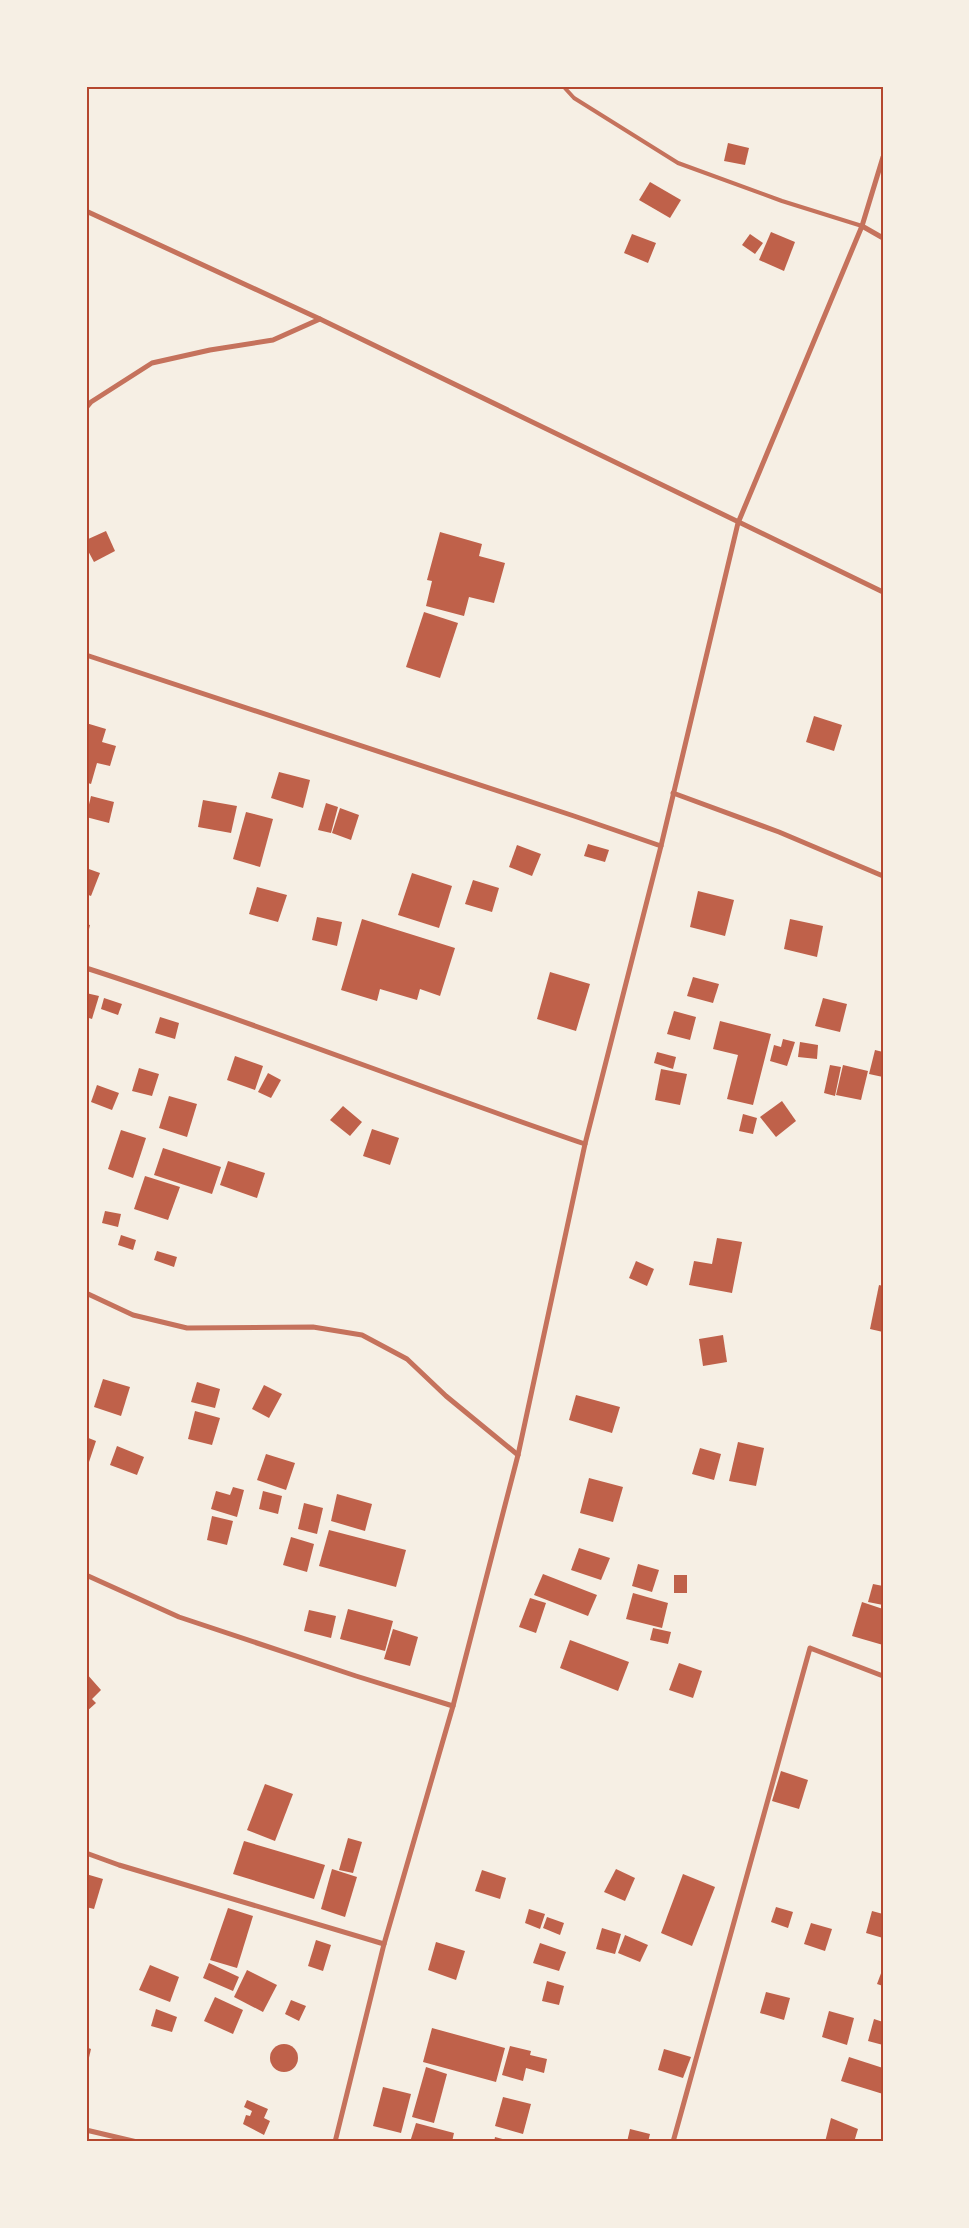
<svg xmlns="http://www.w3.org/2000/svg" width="969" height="2228" font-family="Karla,sans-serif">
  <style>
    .building { fill: #bf614a }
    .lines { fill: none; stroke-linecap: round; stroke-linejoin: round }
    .service { stroke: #c5725c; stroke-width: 4 }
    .minor { stroke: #c5725c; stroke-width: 5 }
    .neatline { fill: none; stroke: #b5482f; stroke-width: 2 }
  </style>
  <rect width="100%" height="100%" fill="#f6efe4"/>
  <g class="building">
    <path d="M 728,143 L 749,148 L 745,165 L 724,161 Z"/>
    <path d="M 650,182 L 681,200 L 670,218 L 639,200 Z"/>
    <path d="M 771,232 L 795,242 L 784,271 L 759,260 Z"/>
    <path d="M 632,234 L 656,243 L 648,263 L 624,253 Z"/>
    <path d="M 750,234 L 763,243 L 755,254 L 742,245 Z"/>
    <path d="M 106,531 L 115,551 L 94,562 L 86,547 L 86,540 Z"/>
    <path d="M 440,532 L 482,544 L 479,556 L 505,563 L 494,603 L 469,597 L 464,616 L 426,606 L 432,581 L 427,580 Z"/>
    <path d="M 424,612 L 458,623 L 440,678 L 406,667 Z"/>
    <path d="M 814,716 L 842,725 L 834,751 L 806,742 Z"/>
    <path d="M 86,723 L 106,729 L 102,742 L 116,746 L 110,766 L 97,763 L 91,784 L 88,783 L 87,787 Z"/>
    <path d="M 279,772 L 310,780 L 303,808 L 271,798 Z"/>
    <path d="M 91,796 L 114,802 L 109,823 L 86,817 Z"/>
    <path d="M 203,800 L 237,806 L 231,833 L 198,827 Z"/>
    <path d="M 326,803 L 338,807 L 331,833 L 318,830 Z"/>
    <path d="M 340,808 L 359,815 L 351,840 L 332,833 Z"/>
    <path d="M 246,812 L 273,819 L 260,867 L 233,859 Z"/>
    <path d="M 588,844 L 609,850 L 605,862 L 584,856 Z"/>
    <path d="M 517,845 L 541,854 L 532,876 L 509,867 Z"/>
    <path d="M 86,868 L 100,873 L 91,896 L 86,894 Z"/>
    <path d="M 412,873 L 452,886 L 439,928 L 398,915 Z"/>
    <path d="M 473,880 L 499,888 L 492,912 L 465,904 Z"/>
    <path d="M 257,887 L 287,895 L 278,922 L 249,914 Z"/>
    <path d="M 698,891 L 734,900 L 725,936 L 690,927 Z"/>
    <path d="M 317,917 L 342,922 L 337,946 L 312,940 Z"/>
    <path d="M 362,919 L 455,948 L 440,996 L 420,989 L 417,1000 L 380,989 L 377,1001 L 341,990 Z"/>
    <path d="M 790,919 L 823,926 L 817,957 L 784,949 Z"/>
    <path d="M 86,924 L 90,925 L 87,937 L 86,937 Z"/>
    <path d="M 550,972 L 590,984 L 576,1031 L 537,1019 Z"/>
    <path d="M 693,977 L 719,984 L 713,1003 L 687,996 Z"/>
    <path d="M 86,993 L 99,996 L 92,1019 L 86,1017 Z"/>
    <path d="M 104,998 L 122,1004 L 118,1015 L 101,1009 Z"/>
    <path d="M 823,998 L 847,1004 L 840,1032 L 815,1026 Z"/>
    <path d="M 674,1011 L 696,1017 L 690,1040 L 667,1034 Z"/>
    <path d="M 160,1017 L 179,1023 L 175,1039 L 155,1033 Z"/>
    <path d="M 720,1021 L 771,1034 L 753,1105 L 727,1099 L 738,1055 L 713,1049 Z"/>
    <path d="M 783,1039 L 795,1042 L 787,1066 L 770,1061 L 774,1045 L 781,1047 Z"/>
    <path d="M 800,1042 L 818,1045 L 817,1059 L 798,1057 Z"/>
    <path d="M 875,1050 L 883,1052 L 883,1077 L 869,1074 Z"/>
    <path d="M 657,1052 L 676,1057 L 673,1069 L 654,1063 Z"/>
    <path d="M 235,1056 L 263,1066 L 255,1090 L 227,1080 Z"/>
    <path d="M 830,1065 L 841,1067 L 835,1096 L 824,1093 Z"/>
    <path d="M 843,1065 L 868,1071 L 861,1100 L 836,1095 Z"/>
    <path d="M 139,1068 L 159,1074 L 152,1096 L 132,1091 Z"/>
    <path d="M 661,1069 L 687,1074 L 680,1105 L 655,1100 Z"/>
    <path d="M 268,1073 L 281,1080 L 271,1098 L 258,1092 Z"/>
    <path d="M 97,1085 L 119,1093 L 112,1110 L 91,1102 Z"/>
    <path d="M 169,1096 L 197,1104 L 187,1137 L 159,1128 Z"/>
    <path d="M 782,1101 L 796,1121 L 776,1137 L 760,1117 Z"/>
    <path d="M 343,1106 L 362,1122 L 350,1136 L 330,1120 Z"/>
    <path d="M 743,1114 L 757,1118 L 753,1134 L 739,1131 Z"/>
    <path d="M 372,1129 L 399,1138 L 390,1165 L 363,1156 Z"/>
    <path d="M 121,1130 L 146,1138 L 133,1178 L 108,1169 Z"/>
    <path d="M 163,1148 L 221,1167 L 212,1194 L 154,1175 Z"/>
    <path d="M 228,1161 L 265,1173 L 257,1198 L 220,1185 Z"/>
    <path d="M 145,1176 L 180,1187 L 168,1220 L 134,1209 Z"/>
    <path d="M 105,1211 L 121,1214 L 118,1227 L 102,1223 Z"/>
    <path d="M 121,1235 L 136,1240 L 133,1250 L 118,1245 Z"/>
    <path d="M 717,1238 L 742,1242 L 732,1293 L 689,1285 L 694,1261 L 712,1264 Z"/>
    <path d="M 157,1251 L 177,1257 L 174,1267 L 154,1260 Z"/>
    <path d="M 636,1261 L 654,1269 L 647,1286 L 629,1278 Z"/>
    <path d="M 879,1285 L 883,1286 L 883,1332 L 870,1329 Z"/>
    <path d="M 723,1335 L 727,1362 L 703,1366 L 699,1339 Z"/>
    <path d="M 103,1379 L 130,1387 L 121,1416 L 94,1407 Z"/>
    <path d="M 197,1382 L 220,1389 L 215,1408 L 191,1402 Z"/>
    <path d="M 264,1385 L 282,1394 L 269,1418 L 252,1409 Z"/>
    <path d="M 576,1395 L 620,1407 L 612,1433 L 569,1420 Z"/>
    <path d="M 195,1411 L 220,1418 L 212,1445 L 188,1439 Z"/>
    <path d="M 86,1437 L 96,1441 L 88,1465 L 86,1465 Z"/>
    <path d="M 738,1442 L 764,1448 L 756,1486 L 729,1481 Z"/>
    <path d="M 117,1446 L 144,1457 L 137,1475 L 110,1465 Z"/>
    <path d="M 700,1448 L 721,1454 L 714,1480 L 692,1474 Z"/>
    <path d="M 266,1454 L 295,1463 L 286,1490 L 257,1480 Z"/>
    <path d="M 589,1478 L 623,1487 L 613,1522 L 580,1513 Z"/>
    <path d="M 233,1487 L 244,1490 L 237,1517 L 211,1509 L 216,1491 L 230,1495 Z"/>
    <path d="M 263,1491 L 282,1496 L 278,1514 L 259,1509 Z"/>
    <path d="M 337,1494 L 372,1504 L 365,1531 L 331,1521 Z"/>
    <path d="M 304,1503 L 323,1508 L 317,1534 L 298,1529 Z"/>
    <path d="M 212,1516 L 233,1521 L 227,1545 L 207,1540 Z"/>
    <path d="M 329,1530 L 406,1550 L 396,1587 L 319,1566 Z"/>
    <path d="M 291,1537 L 314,1544 L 307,1572 L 283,1565 Z"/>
    <path d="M 579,1548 L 610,1558 L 601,1580 L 571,1570 Z"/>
    <path d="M 638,1564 L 659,1570 L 652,1592 L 632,1586 Z"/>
    <path d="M 543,1574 L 597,1595 L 588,1616 L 534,1595 Z"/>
    <rect x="674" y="1575" width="13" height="18"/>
    <path d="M 873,1584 L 883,1586 L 883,1605 L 868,1602 Z"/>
    <path d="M 633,1593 L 668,1603 L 662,1628 L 626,1619 Z"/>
    <path d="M 530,1598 L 546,1603 L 536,1633 L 519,1627 Z"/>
    <path d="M 862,1602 L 883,1609 L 883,1645 L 852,1636 Z"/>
    <path d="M 348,1609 L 393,1621 L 385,1651 L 340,1639 Z"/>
    <path d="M 309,1610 L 336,1616 L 331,1638 L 304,1631 Z"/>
    <path d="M 653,1628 L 671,1632 L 668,1644 L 650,1640 Z"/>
    <path d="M 393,1629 L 418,1637 L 410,1666 L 384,1659 Z"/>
    <path d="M 570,1640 L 629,1662 L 618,1691 L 560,1668 Z"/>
    <path d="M 679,1663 L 702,1671 L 693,1698 L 669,1690 Z"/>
    <path d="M 86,1673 L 101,1690 L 92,1699 L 96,1703 L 86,1712 Z"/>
    <path d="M 781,1771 L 808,1780 L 799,1809 L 772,1801 Z"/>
    <path d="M 265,1784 L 293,1794 L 275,1841 L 247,1830 Z"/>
    <path d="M 348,1838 L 362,1842 L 353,1873 L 339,1870 Z"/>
    <path d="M 244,1841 L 325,1865 L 314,1899 L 233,1874 Z"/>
    <path d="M 332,1869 L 357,1877 L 345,1917 L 321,1909 Z"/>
    <path d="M 616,1869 L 635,1878 L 625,1901 L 604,1892 Z"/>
    <path d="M 482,1870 L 506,1878 L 500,1899 L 475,1891 Z"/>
    <path d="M 86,1874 L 103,1879 L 94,1909 L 86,1907 Z"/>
    <path d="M 683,1874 L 715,1887 L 692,1946 L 661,1933 Z"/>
    <path d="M 776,1907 L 793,1912 L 788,1928 L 771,1922 Z"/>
    <path d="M 228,1908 L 253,1916 L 237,1968 L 210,1960 Z"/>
    <path d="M 529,1909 L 545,1914 L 540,1929 L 525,1923 Z"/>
    <path d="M 872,1911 L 883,1914 L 883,1938 L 866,1933 Z"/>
    <path d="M 547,1917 L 564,1923 L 560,1935 L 543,1928 Z"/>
    <path d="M 811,1923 L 832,1929 L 825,1951 L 804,1944 Z"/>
    <path d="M 602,1928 L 621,1934 L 615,1954 L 596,1949 Z"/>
    <path d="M 625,1935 L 648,1945 L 640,1962 L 618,1953 Z"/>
    <path d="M 316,1940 L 331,1945 L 323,1971 L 308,1966 Z"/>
    <path d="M 436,1942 L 465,1951 L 456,1980 L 428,1970 Z"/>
    <path d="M 540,1943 L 566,1952 L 559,1971 L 533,1963 Z"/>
    <path d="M 209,1963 L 239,1977 L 233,1991 L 203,1978 Z"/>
    <path d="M 150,1965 L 179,1977 L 170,2002 L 139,1990 Z"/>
    <path d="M 883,1968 L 883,1986 L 877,1984 Z"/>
    <path d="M 247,1970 L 277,1985 L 263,2012 L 234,1997 Z"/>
    <path d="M 547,1981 L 564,1986 L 559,2005 L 542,2001 Z"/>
    <path d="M 766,1992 L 790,1998 L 784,2020 L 760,2013 Z"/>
    <path d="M 215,1997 L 243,2010 L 233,2034 L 204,2021 Z"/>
    <path d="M 291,2000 L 306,2006 L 299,2021 L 285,2014 Z"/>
    <path d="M 156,2009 L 177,2017 L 172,2032 L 151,2026 Z"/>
    <path d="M 829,2011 L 854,2018 L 847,2045 L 822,2037 Z"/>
    <path d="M 874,2019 L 883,2022 L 883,2045 L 868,2041 Z"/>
    <path d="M 432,2028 L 505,2048 L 496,2082 L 423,2062 Z"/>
    <circle cx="284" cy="2058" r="14"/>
    <path d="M 510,2046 L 531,2051 L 530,2055 L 547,2059 L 544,2073 L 526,2068 L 523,2081 L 502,2075 Z"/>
    <path d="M 86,2047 L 91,2049 L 87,2066 L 86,2066 Z"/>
    <path d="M 664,2049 L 691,2057 L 683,2078 L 658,2070 Z"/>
    <path d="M 849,2057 L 883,2068 L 883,2094 L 841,2081 Z"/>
    <path d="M 426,2067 L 447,2074 L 434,2123 L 412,2117 Z"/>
    <path d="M 383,2087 L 411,2094 L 401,2133 L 373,2126 Z"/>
    <path d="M 503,2097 L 531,2104 L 523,2134 L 495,2126 Z"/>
    <path d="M 247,2100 L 268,2109 L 264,2118 L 270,2121 L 264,2135 L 243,2124 L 246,2115 L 250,2116 L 252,2111 L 244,2107 Z"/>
    <path d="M 831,2118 L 858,2129 L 854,2142 L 825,2142 Z"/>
    <path d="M 416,2123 L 454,2133 L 452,2142 L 410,2142 Z"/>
    <path d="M 630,2129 L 650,2134 L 648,2142 L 627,2142 Z"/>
    <path d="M 495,2137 L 510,2141 L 510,2142 L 494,2142 Z"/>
  </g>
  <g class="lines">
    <path class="service" d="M 563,86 L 574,98 L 678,163 L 782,201 L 862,226"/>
    <g class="minor">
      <path d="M 86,211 L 320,319 L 883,592"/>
      <path d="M 862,226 L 883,238"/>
      <path d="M 86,408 L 91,402 L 152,363 L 210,350 L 273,340 L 320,319"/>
      <path d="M 86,655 L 574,816 L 661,846"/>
      <path d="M 673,793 L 779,832 L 883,876"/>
      <path d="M 86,968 C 254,1022 418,1087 585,1144"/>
      <path d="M 86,1293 L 133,1315 L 187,1328 L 313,1327 L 362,1335 L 407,1359 L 446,1396 L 518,1455"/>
      <path d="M 86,1575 L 179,1617 L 356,1676 L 453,1706"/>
      <path d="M 86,1853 L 119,1865 L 384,1944"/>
      <path d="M 86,2130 L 137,2142"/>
      <path d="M 335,2142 L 384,1944 L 453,1706 L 518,1455 L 585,1144 L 661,846 L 738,523 L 862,226 L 883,157"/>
      <path d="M 673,2142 L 810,1648 L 883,1676"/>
    </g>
  </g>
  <rect width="969" height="2228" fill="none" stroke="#f6efe4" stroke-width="175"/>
  <rect x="88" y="88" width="794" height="2052" class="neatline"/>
</svg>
